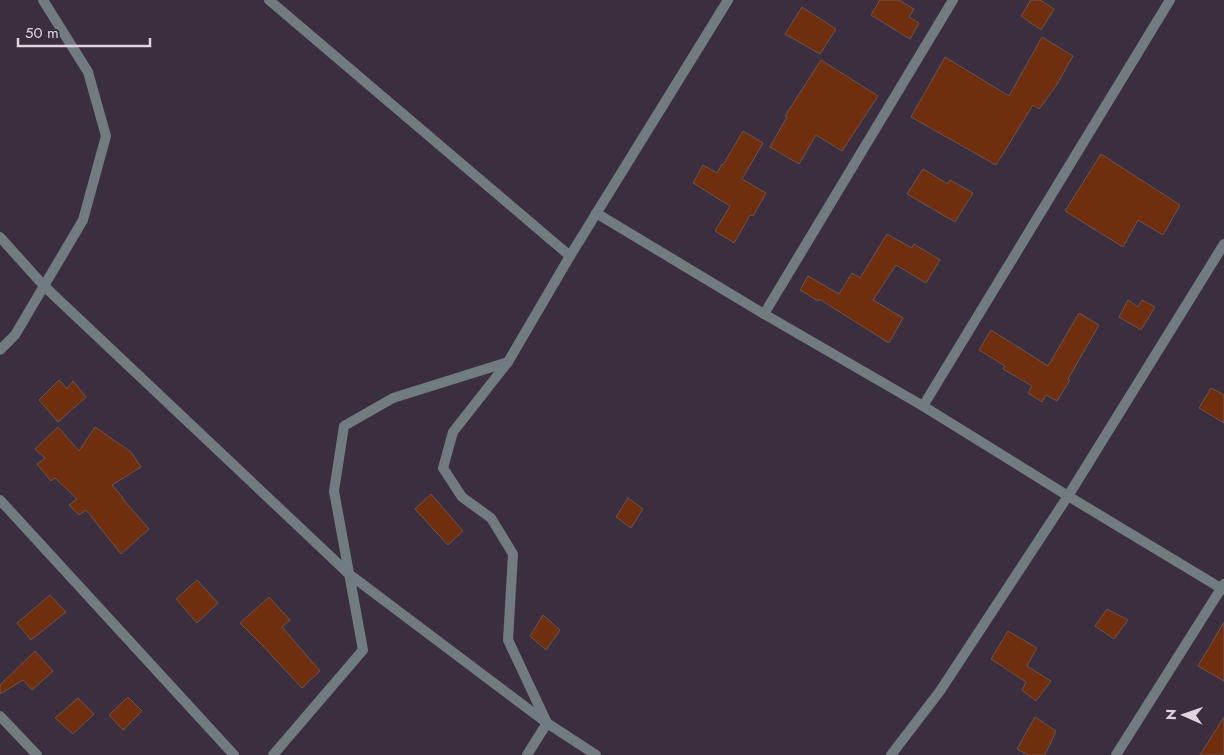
<svg xmlns="http://www.w3.org/2000/svg" width="1224" height="755" font-family="Jost,sans-serif">
  <style>
    .building { fill: #6f2e0d; stroke: #6c554c }
    .lines { fill: none; stroke-linecap: round; stroke-linejoin: round }
    .street { stroke: #717c81; stroke-width: 10 }
  </style>
  <rect width="100%" height="100%" fill="#3b2e3e"/>
  <g class="building">
    <path d="M 880,0 L 899,0 L 914,9 L 909,17 L 919,23 L 910,39 L 871,15 Z"/>
    <path d="M 1031,0 L 1040,0 L 1054,9 L 1041,30 L 1021,16 Z"/>
    <path d="M 802,7 L 836,29 L 820,54 L 785,34 Z"/>
    <path d="M 1042,37 L 1073,56 L 1056,86 L 1039,109 L 1033,105 L 996,165 L 911,117 L 945,57 L 1009,96 Z"/>
    <path d="M 821,60 L 878,96 L 842,151 L 816,135 L 799,164 L 770,147 L 787,117 L 785,116 Z"/>
    <path d="M 743,131 L 763,143 L 742,179 L 766,193 L 753,216 L 750,215 L 734,243 L 715,231 L 730,206 L 693,183 L 703,165 L 717,173 L 722,164 L 723,165 Z"/>
    <path d="M 1101,154 L 1180,205 L 1163,235 L 1138,220 L 1123,247 L 1065,211 Z"/>
    <path d="M 923,169 L 948,184 L 950,180 L 973,193 L 955,222 L 907,194 Z"/>
    <path d="M 887,234 L 912,248 L 914,244 L 940,260 L 926,283 L 896,265 L 873,300 L 903,318 L 889,343 L 819,299 L 818,301 L 800,290 L 808,276 L 839,294 L 852,273 L 860,278 Z"/>
    <path d="M 1128,300 L 1138,307 L 1142,300 L 1155,307 L 1141,330 L 1119,317 Z"/>
    <path d="M 1079,313 L 1099,325 L 1068,379 L 1070,380 L 1057,401 L 1046,395 L 1042,402 L 1028,393 L 1032,386 L 1003,369 L 1005,366 L 979,350 L 991,330 L 1048,366 Z"/>
    <path d="M 59,380 L 67,389 L 73,381 L 86,397 L 58,422 L 39,400 Z"/>
    <path d="M 1211,388 L 1224,395 L 1224,423 L 1199,408 Z"/>
    <path d="M 58,427 L 79,451 L 95,427 L 131,452 L 141,467 L 112,485 L 123,498 L 122,498 L 149,529 L 121,554 L 86,510 L 79,515 L 69,505 L 77,499 L 55,478 L 51,481 L 37,464 L 45,458 L 35,449 Z"/>
    <path d="M 431,494 L 463,531 L 448,545 L 415,509 Z"/>
    <path d="M 628,498 L 643,509 L 631,528 L 616,517 Z"/>
    <path d="M 197,580 L 218,603 L 197,623 L 176,599 Z"/>
    <path d="M 50,595 L 66,612 L 31,640 L 17,623 Z"/>
    <path d="M 269,597 L 290,620 L 282,627 L 320,671 L 302,688 L 260,643 L 240,623 Z"/>
    <path d="M 1107,609 L 1128,620 L 1114,639 L 1095,626 Z"/>
    <path d="M 543,615 L 560,630 L 546,650 L 530,636 Z"/>
    <path d="M 1224,622 L 1224,681 L 1198,666 Z"/>
    <path d="M 1008,631 L 1037,648 L 1027,666 L 1051,681 L 1036,701 L 1022,690 L 1026,682 L 991,659 Z"/>
    <path d="M 35,651 L 53,671 L 32,690 L 23,680 L 0,694 L 0,685 Z"/>
    <path d="M 128,697 L 142,711 L 123,730 L 109,715 Z"/>
    <path d="M 78,698 L 94,714 L 73,734 L 55,718 Z"/>
    <path d="M 1035,717 L 1056,731 L 1045,755 L 1028,755 L 1017,749 Z"/>
    <path d="M 1224,717 L 1224,755 L 1200,755 Z"/>
  </g>
  <g class="lines">
    <g class="street">
      <path d="M 269,0 L 570,256"/>
      <path d="M 596,213 L 764,314 L 923,406 L 1068,496 L 1224,590"/>
      <path d="M 0,237 L 44,286 L 349,574 L 547,723 L 527,755"/>
      <path d="M 764,314 L 953,0"/>
      <path d="M 0,350 L 15,335 L 83,220 L 106,136 L 88,72 L 43,0"/>
      <path d="M 923,406 L 1170,0"/>
      <path d="M 0,500 L 234,755"/>
      <path d="M 0,716 L 37,755"/>
      <path d="M 273,755 L 363,650 L 334,491 L 344,426 L 393,398 L 508,362"/>
      <path d="M 596,755 L 547,723 L 508,640 L 513,554 L 491,518 L 462,497 L 443,468 L 453,432 L 508,362 L 570,256 L 728,0"/>
      <path d="M 891,755 L 940,691 L 1068,496 L 1224,244"/>
      <path d="M 1116,755 L 1224,584"/>
    </g>
  </g>
  <g transform="translate(1184 715) rotate(272)" stroke="#3b2e3e" stroke-width="4" paint-order="stroke">
  <path d="M0-4L9 19L0 12L-9 19Z" fill="#ded5e0"/>
  <text y="-8" font-size="14" font-weight="bold" text-anchor="middle" fill="#ded5e0">N</text>
  </g>
  <path d="M18 38v8h132v-8" fill="none" stroke="#ded5e0" stroke-width="2.5"/>
  <text x="25" y="38" font-size="15" fill="#ded5e0" stroke="#3b2e3e" stroke-width="4" paint-order="stroke">50 m</text>
</svg>
